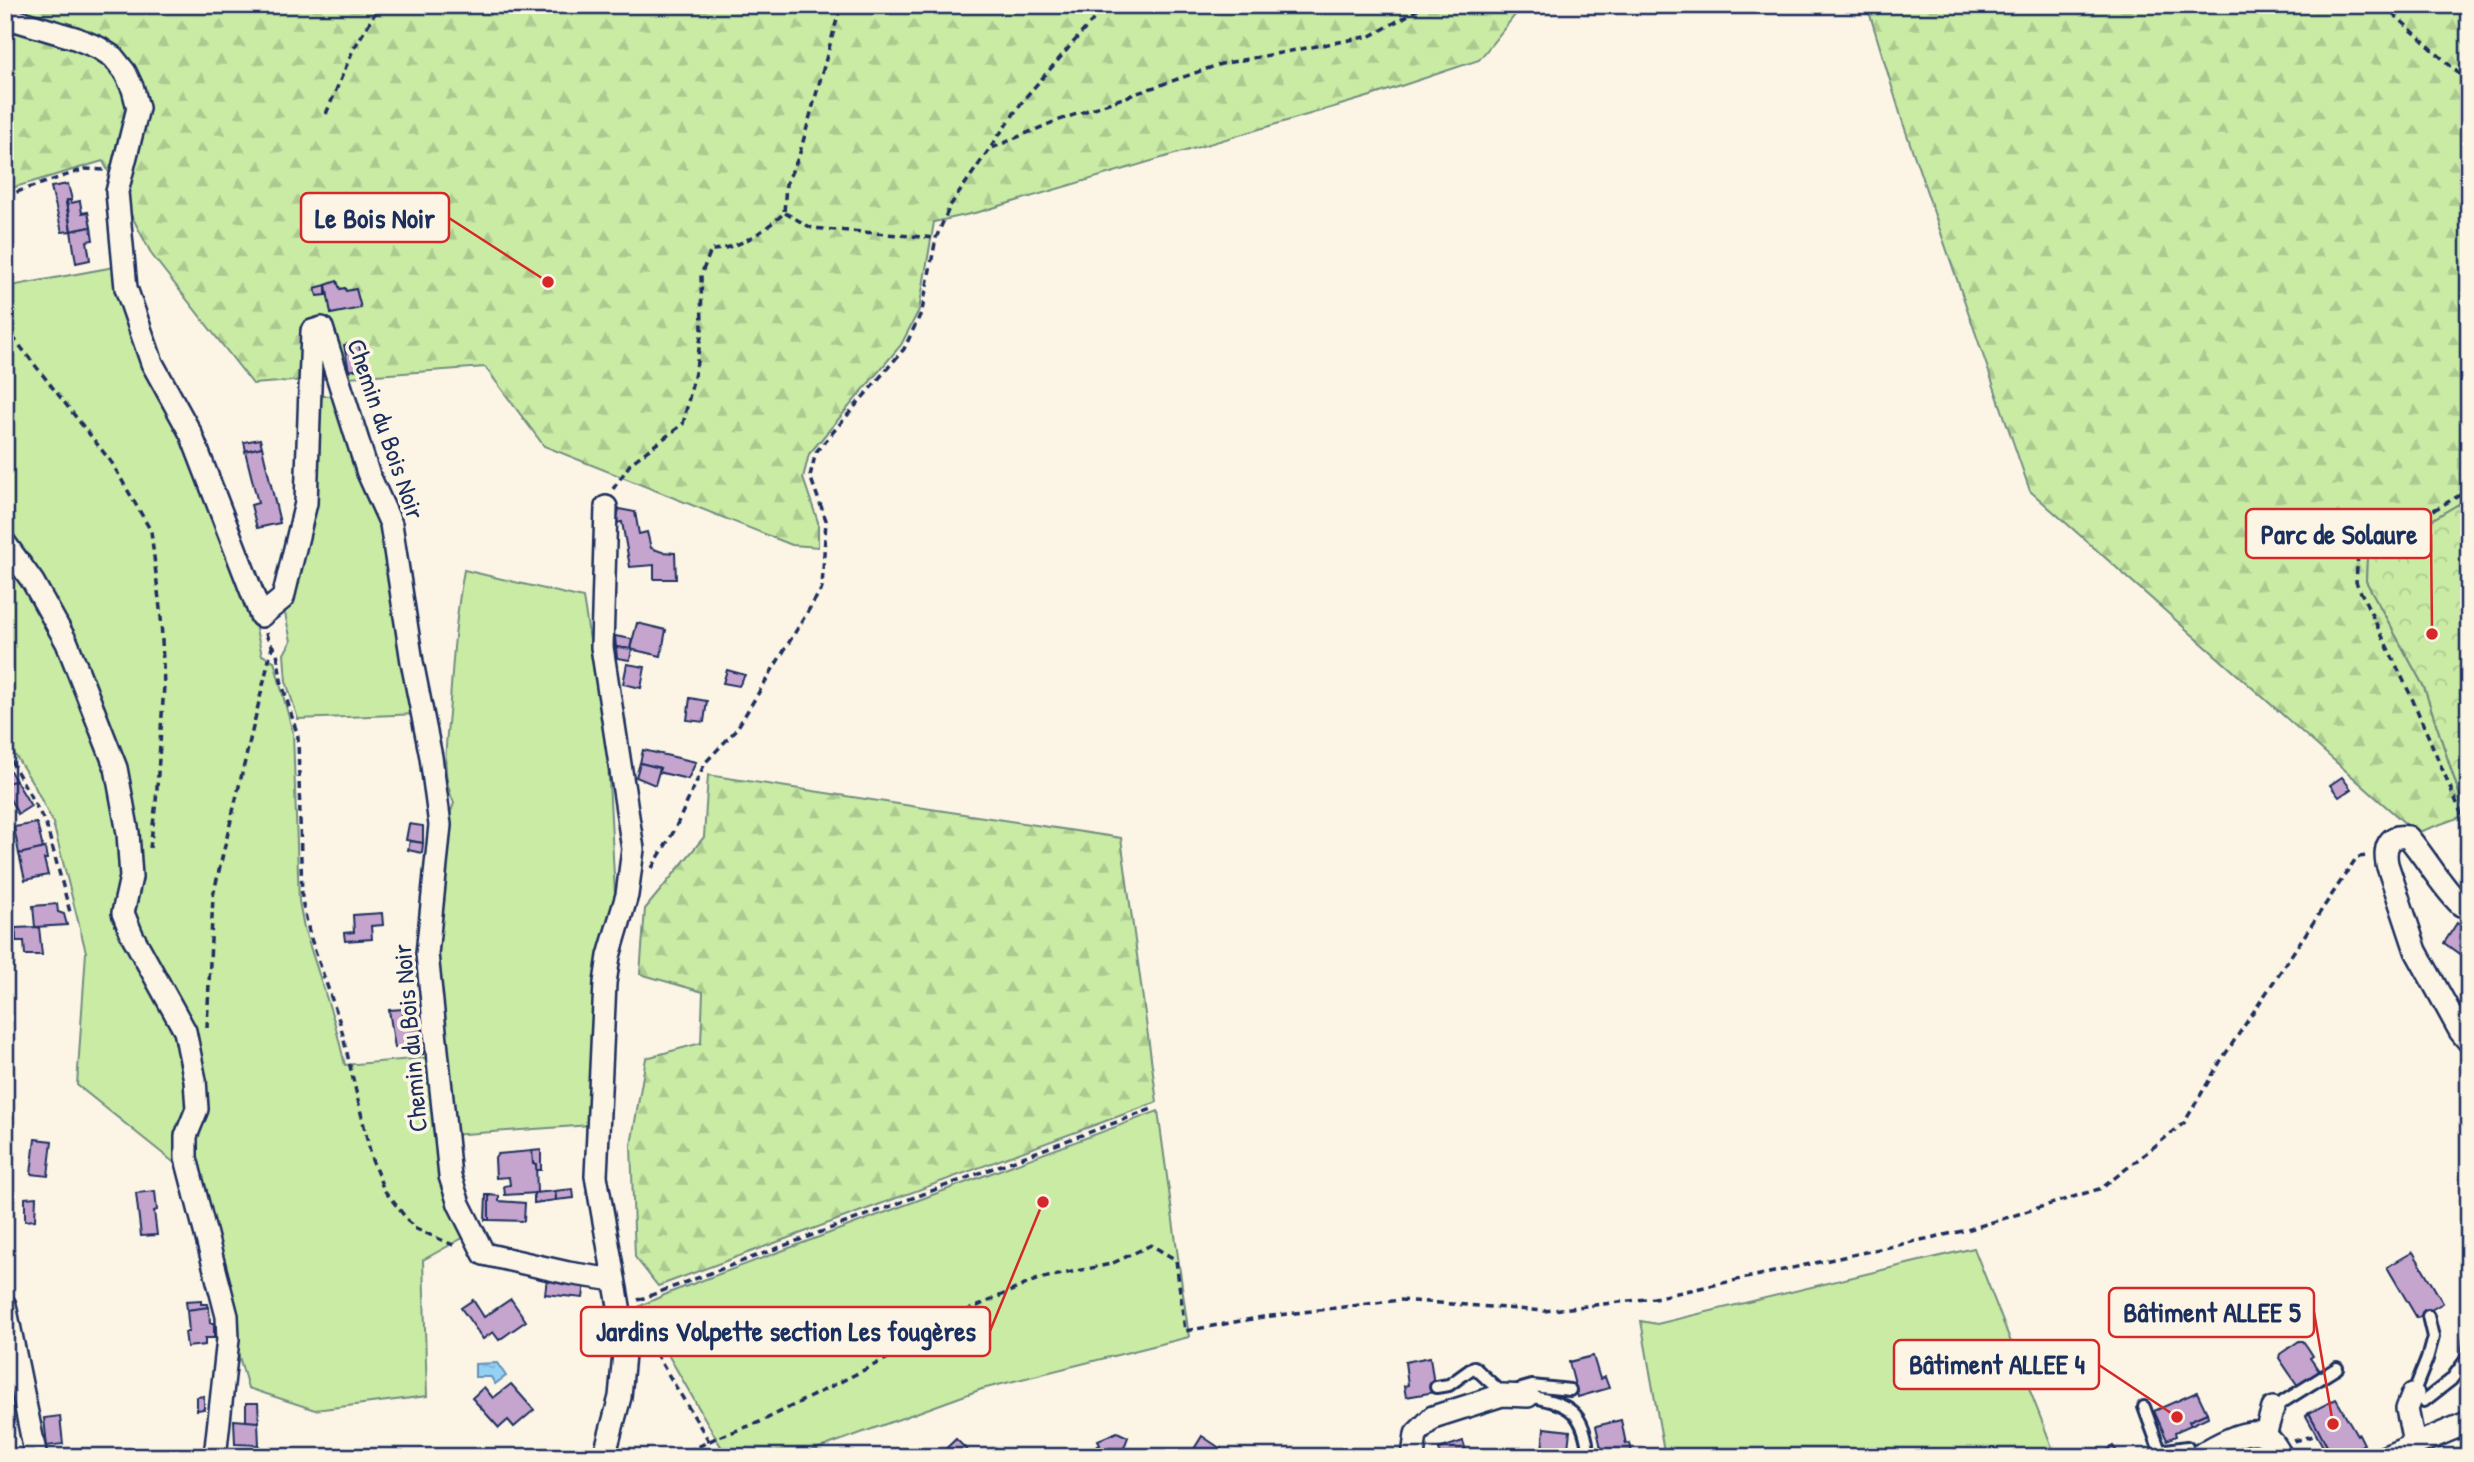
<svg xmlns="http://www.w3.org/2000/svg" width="2474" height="1462" font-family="'Patrick Hand',sans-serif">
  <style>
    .forest { fill: url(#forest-firs); stroke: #728d81; stroke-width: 2 }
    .park { fill: url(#park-crowns); stroke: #728d81; stroke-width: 2 }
    .garden { fill: #c9eba4; stroke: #728d81; stroke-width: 2 }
    .water { fill: url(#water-ripples); stroke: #6490b9; stroke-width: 2 }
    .building { fill: #c5a4ce; stroke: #1b2f5e; stroke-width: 2 }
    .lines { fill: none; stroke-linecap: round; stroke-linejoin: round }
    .service-casing { stroke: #1b2f5e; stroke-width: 16 }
    .minor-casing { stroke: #1b2f5e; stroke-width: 26 }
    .path { stroke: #1b2f5e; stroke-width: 3.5; stroke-dasharray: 7 5; stroke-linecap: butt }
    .service { stroke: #fcf5e5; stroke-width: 10 }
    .minor { stroke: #fcf5e5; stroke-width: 21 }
    .labels { text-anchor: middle; stroke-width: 7; stroke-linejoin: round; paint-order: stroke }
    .street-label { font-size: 26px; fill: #1b2f5e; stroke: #fcf5e5 }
    .leader { fill: none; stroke: #d62828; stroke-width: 2.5 }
    .callout-dot { fill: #d62828; stroke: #fcf5e5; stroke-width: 2.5 }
    .callout { fill: #fcf5e5; stroke: #d62828; stroke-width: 2.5 }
    .callout-label { font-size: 28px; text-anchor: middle; font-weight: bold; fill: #1b2f5e }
  </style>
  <defs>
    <pattern id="forest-firs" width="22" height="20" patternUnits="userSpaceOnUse" patternTransform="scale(1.75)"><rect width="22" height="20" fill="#c9eba4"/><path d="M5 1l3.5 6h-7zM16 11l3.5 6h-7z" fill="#acca90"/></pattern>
    <pattern id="park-crowns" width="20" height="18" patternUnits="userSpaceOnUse" patternTransform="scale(1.75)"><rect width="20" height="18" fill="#c9eba4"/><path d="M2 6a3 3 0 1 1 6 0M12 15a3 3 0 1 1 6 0" fill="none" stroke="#acca90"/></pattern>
    <pattern id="water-ripples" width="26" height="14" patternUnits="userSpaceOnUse" patternTransform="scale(1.75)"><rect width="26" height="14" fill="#95d0f5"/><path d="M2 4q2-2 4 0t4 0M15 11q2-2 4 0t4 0" fill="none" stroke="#80b3d4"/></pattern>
  </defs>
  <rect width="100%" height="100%" fill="#fcf5e5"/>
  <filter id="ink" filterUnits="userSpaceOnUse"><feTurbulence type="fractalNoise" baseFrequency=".0143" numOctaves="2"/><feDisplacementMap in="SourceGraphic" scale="14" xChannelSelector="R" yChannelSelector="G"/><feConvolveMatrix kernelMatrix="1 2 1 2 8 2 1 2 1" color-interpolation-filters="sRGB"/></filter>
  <g filter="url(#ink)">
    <g class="forest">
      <path d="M 5,5 L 1523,5 L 1479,60 L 1371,96 L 979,212 L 934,222 L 919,310 L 901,345 L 809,454 L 803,478 L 818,522 L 818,547 L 792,545 L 544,446 L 485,367 L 253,384 L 152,255 L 103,161 L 5,190 Z"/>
      <path d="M 1867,5 L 2469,5 L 2469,498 L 2367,558 L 2366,581 L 2424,687 L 2466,815 L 2416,833 L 2030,491 L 1903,123 Z"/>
      <path d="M 708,775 L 1121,838 L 1157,1102 L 658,1286 L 635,1257 L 631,1145 L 646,1058 L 701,1043 L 703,992 L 640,974 L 645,909 L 704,837 Z"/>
    </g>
    <path class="park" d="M 2469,498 L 2469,823 L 2424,687 L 2366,581 L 2367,558 Z"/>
    <g class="garden">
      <path d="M 120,266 L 247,590 L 262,655 L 274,661 L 293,733 L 299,901 L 304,928 L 335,1024 L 345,1065 L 434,1057 L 468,1235 L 423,1260 L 427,1396 L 315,1410 L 248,1388 L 187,1173 L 77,1085 L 86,952 L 53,823 L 34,785 L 5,739 L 5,287 Z"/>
      <path d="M 340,394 L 387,523 L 418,714 L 298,719 L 286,681 L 284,654 L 291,641 L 284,609 L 317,397 Z"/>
      <path d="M 464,570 L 583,598 L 607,742 L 615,895 L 598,970 L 592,1022 L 590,1125 L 450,1135 L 434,939 L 445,828 L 454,803 C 439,773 448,733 450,701 C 453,657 456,614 464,570 Z"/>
      <path d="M 1158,1111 L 1189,1337 L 982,1389 L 795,1457 L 727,1457 L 640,1306 L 671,1292 Z"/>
      <path d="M 1974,1248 L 2056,1457 L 1665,1457 L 1641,1321 L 1657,1324 Z"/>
    </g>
    <path class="water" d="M 497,1363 L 506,1376 L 495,1384 L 491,1377 L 475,1377 L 475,1364 Z"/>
    <g class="building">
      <path d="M 68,184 L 72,200 L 67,200 L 66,203 L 71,231 L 62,232 L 51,187 Z"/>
      <path d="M 67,200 L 70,200 L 71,203 L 80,201 L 82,213 L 88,212 L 91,227 L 71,231 Z"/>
      <path d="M 91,227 L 93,240 L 87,241 L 90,260 L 76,263 L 71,231 Z"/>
      <path d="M 337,281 L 340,289 L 345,288 L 346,291 L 356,289 L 361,308 L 331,314 L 326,285 Z"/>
      <path d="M 326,285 L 326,295 L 317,296 L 315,288 Z"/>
      <path d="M 359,342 L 363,368 L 349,371 L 344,345 Z"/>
      <path d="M 260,439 L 262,447 L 246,451 L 244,442 Z"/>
      <path d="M 262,447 L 280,523 L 257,528 L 251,505 L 258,503 L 245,451 Z"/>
      <path d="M 619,509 L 635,512 L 639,534 L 647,532 L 651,548 L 662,552 L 675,553 L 676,579 L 654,579 L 654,565 L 630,567 L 622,522 L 616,523 Z"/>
      <path d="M 637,623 L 666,630 L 661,656 L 630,649 Z"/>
      <path d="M 615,636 L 632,639 L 630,649 L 616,647 Z"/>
      <path d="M 616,647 L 632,649 L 630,660 L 617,658 Z"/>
      <path d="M 627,664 L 645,667 L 641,688 L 623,684 Z"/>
      <path d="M 727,670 L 745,675 L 739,686 L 723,683 Z"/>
      <path d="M 690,698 L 707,701 L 704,722 L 687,720 Z"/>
      <path d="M 643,750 L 696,762 L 688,779 L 658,772 L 660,768 L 640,763 Z"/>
      <path d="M 5,762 L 16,781 L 5,783 Z"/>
      <path d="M 640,763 L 660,768 L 655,785 L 636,777 Z"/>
      <path d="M 2342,777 L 2351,789 L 2339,797 L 2330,785 Z"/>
      <path d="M 16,781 L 31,806 L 18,814 L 5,790 L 5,783 Z"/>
      <path d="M 37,823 L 43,849 L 19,854 L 14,827 Z"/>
      <path d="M 409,824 L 423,826 L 423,843 L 406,840 Z"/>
      <path d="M 410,841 L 423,843 L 422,853 L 408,850 Z"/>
      <path d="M 45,848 L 47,859 L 44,859 L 48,875 L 25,880 L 19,854 Z"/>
      <path d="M 57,904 L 58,912 L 64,914 L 67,925 L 35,927 L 33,906 Z"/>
      <path d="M 382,913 L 383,925 L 371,926 L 372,939 L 345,941 L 344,933 L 354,932 L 353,915 Z"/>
      <path d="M 2457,923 L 2469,931 L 2469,961 L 2444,943 Z"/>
      <path d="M 39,927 L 42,955 L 25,955 L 24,941 L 16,941 L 15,928 Z"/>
      <path d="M 15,928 L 16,941 L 6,941 L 5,929 Z"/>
      <path d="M 403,1009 L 403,1020 L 407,1019 L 409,1029 L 421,1028 L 423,1046 L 395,1048 L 389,1010 Z"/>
      <path d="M 423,1046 L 423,1054 L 413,1055 L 413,1047 Z"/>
      <path d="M 35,1139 L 52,1141 L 48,1176 L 31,1174 Z"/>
      <path d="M 541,1150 L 541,1170 L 536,1170 L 536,1164 L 533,1164 L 532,1151 Z"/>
      <path d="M 532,1151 L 533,1164 L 536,1164 L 537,1193 L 505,1195 L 504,1186 L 510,1185 L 509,1177 L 496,1178 L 495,1158 L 498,1154 Z"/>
      <path d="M 573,1189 L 574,1198 L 556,1200 L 555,1191 Z"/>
      <path d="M 155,1191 L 157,1210 L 154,1211 L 157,1235 L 141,1236 L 136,1193 Z"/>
      <path d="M 555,1191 L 556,1200 L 534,1203 L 534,1193 Z"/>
      <path d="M 486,1195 L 489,1195 L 489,1220 L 485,1220 Z"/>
      <path d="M 489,1195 L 499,1196 L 499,1201 L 525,1203 L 524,1221 L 489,1220 Z"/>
      <path d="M 36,1197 L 35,1220 L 25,1221 L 25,1198 Z"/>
      <path d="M 2413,1252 L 2443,1303 L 2417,1318 L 2387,1267 Z"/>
      <path d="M 547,1278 L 585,1283 L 583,1298 L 545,1294 Z"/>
      <path d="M 511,1299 L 526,1321 L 499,1340 L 493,1332 L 483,1339 L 461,1308 L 473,1300 L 484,1317 Z"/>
      <path d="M 201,1300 L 201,1304 L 207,1304 L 208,1308 L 187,1310 L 186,1301 Z"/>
      <path d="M 209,1307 L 210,1323 L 214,1323 L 214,1338 L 205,1338 L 205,1345 L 187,1347 L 185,1332 L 189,1332 L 187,1310 Z"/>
      <path d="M 2464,1331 L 2469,1332 L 2469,1357 L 2461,1356 Z"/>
      <path d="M 2299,1341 L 2303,1341 L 2308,1348 L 2313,1356 L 2310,1358 L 2322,1375 L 2300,1389 L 2279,1358 L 2280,1354 Z"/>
      <path d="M 1593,1356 L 1600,1379 L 1605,1377 L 1609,1388 L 1578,1397 L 1569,1362 Z"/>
      <path d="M 1430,1357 L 1435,1392 L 1406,1397 L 1404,1386 L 1408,1385 L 1405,1362 Z"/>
      <path d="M 511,1384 L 534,1410 L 514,1427 L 508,1420 L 499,1428 L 472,1398 L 484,1387 L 493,1398 Z"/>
      <path d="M 2197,1392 L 2207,1413 L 2189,1421 L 2191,1425 L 2175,1432 L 2176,1436 L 2167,1440 L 2154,1411 Z"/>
      <path d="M 204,1396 L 204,1409 L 197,1410 L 197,1397 Z"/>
      <path d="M 2336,1399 L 2357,1435 L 2359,1434 L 2364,1444 L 2342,1457 L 2328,1457 L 2326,1452 L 2329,1450 L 2309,1413 Z"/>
      <path d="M 246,1403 L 258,1403 L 259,1422 L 246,1422 Z"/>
      <path d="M 2207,1413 L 2208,1417 L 2191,1425 L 2189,1421 Z"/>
      <path d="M 2309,1413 L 2329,1450 L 2326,1452 L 2306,1416 Z"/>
      <path d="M 60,1416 L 63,1444 L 47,1446 L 44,1418 Z"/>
      <path d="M 234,1420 L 258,1422 L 259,1445 L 235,1444 Z"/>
      <path d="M 1621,1420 L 1626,1444 L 1630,1443 L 1632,1453 L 1603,1457 L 1596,1426 Z"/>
      <path d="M 1544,1428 L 1570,1431 L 1567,1457 L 1538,1457 L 1538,1452 L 1542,1452 Z"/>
      <path d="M 1117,1432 L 1128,1437 L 1124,1448 L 1128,1457 L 1088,1457 L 1086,1452 L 1100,1445 L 1098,1440 Z"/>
      <path d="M 1202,1436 L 1233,1457 L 1189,1457 Z"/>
      <path d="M 956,1439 L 974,1457 L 937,1457 Z"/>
      <path d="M 1463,1441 L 1468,1457 L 1441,1457 L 1439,1449 Z"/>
      <path d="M 2113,1446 L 2121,1457 L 2098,1457 Z"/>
    </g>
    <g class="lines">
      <defs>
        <g id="service">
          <path d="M 1436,1387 L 1449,1385 L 1474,1367 L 1503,1394"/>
          <path d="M 1518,1390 L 1532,1386 L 1570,1390"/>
          <path d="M 2413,1394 L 2427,1359 L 2433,1337 L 2428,1316"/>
          <path d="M 1528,1396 C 1571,1404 1584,1411 1589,1457"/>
          <path d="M 2424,1401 L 2451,1380 L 2465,1361"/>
          <path d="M 2144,1407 L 2160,1451 L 2187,1447"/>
          <path d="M 2273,1408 L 2337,1368"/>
        </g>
        <g id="minor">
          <path d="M 5,17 L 75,38 L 99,48 L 113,57 L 125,72 L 133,89 L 138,108 L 117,192 L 126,288 L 152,363 L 191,434 L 261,616 L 283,598 L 306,503 L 312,331 L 322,328 L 368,473 L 391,524 L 412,662 L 431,757 L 440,825 L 427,954 L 450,1176 L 459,1204 L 484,1254 L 568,1273 L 614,1280"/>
          <path d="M 5,543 L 33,582 L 67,643 L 116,768 L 128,833 L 131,877 L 123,913 L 132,935 L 185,1031 L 195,1080 L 197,1109 L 186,1136 L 186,1158 L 227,1316 L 228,1339 L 215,1457"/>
          <path d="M 2461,905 C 2440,885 2427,859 2408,837 C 2388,834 2384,848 2387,864 L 2416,951 L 2460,1031 L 2469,1042"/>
          <path d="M 5,1305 L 36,1457"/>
          <path d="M 2413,1394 L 2407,1409 L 2414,1443"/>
          <path d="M 2265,1435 L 2273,1408"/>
          <path d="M 604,1457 L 620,1397 L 624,1354 L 619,1306 L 596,1176 L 605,983 L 609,956 L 627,895 L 633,849 L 602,647 L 606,507"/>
          <path d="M 1413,1457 L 1416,1434 L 1433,1417 L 1502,1395 L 1528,1396"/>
          <path d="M 2197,1457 C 2212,1447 2248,1426 2264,1435 C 2273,1440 2277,1449 2282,1457"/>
          <path d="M 2385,1457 L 2469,1422"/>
        </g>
      </defs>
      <use href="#service" class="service-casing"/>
      <use href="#minor" class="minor-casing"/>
      <g class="path">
        <path d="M 2384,5 L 2469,83"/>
        <path d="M 326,114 L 353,50 L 380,5"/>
        <path d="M 992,148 L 1051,123 L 1221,64 L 1371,36 L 1426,5"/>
        <path d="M 5,196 L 85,169 L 104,170"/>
        <path d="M 785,213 L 812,228 L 936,238"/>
        <path d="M 5,327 L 112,463 L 151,531 L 161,617 L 164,686 L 156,802 L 150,848"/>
        <path d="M 613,489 L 631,463 L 683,424 L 696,368 L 702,330 L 701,275 L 711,250 C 739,249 764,231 784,213 L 786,184 L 799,156 L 841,5"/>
        <path d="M 266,633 L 268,640 L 277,652 L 281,680 L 298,737 L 302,900 L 310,936 L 340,1023 L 372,1160 L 384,1190 L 414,1228 L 458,1247"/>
        <path d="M 5,750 L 46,824 L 70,912"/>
        <path d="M 652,868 L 674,831 L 705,763 L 736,730 L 822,588 L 826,520 L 810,476 L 816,452 L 904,349 L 922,311 L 936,238 L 950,206 L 1024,99 L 1106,5"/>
        <path d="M 2461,875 L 2462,815 L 2411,696 L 2356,582 L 2358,553 L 2469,490"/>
        <path d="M 207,1028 L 213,896 L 272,647"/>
        <path d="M 638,1300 L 1152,1109"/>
        <path d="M 643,1333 L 709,1441"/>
        <path d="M 2294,1441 L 2313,1436"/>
        <path d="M 677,1457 L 716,1438 L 760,1422 L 890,1357 L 966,1311 L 1038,1279 L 1111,1264 L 1151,1245 L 1176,1260 L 1185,1331 L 1263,1317 L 1400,1300 L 1544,1311 L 1654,1298 L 1967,1230 L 2102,1188 L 2184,1123 L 2220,1062 L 2357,857 L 2367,856"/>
      </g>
      <use href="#service" class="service"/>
      <use href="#minor" class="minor"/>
    </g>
  </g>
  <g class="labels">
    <g class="street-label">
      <text transform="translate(386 429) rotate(71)" y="9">Chemin du Bois Noir</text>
      <text transform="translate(410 1038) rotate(-95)" y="9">Chemin du Bois Noir</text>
    </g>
  </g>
  <path class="leader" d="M548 282L449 218M2432 634L2431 534M2333 1424L2314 1312M1043 1202L990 1331M2177 1417L2099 1365"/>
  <g class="callout-dot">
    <circle cx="548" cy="282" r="7"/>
    <circle cx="2432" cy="634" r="7"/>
    <circle cx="2333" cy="1424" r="7"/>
    <circle cx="1043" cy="1202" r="7"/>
    <circle cx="2177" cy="1417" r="7"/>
  </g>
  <g class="callout">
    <rect x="301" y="193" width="148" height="49" rx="7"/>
    <rect x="2246" y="509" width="185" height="49" rx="7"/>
    <rect x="2109" y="1288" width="205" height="49" rx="7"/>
    <rect x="581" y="1307" width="409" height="49" rx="7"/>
    <rect x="1894" y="1340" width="205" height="49" rx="7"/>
  </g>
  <g class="callout-label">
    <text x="375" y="228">Le Bois Noir</text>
    <text x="2339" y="544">Parc de Solaure</text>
    <text x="2212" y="1322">Bâtiment ALLEE 5</text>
    <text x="786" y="1341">Jardins Volpette section Les fougères</text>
    <text x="1997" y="1374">Bâtiment ALLEE 4</text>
  </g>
  <rect width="2474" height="1462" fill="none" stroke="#fcf5e5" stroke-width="28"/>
  <rect x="14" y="14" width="2446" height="1434" fill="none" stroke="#1b2f5e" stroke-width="2.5" filter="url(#ink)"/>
</svg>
